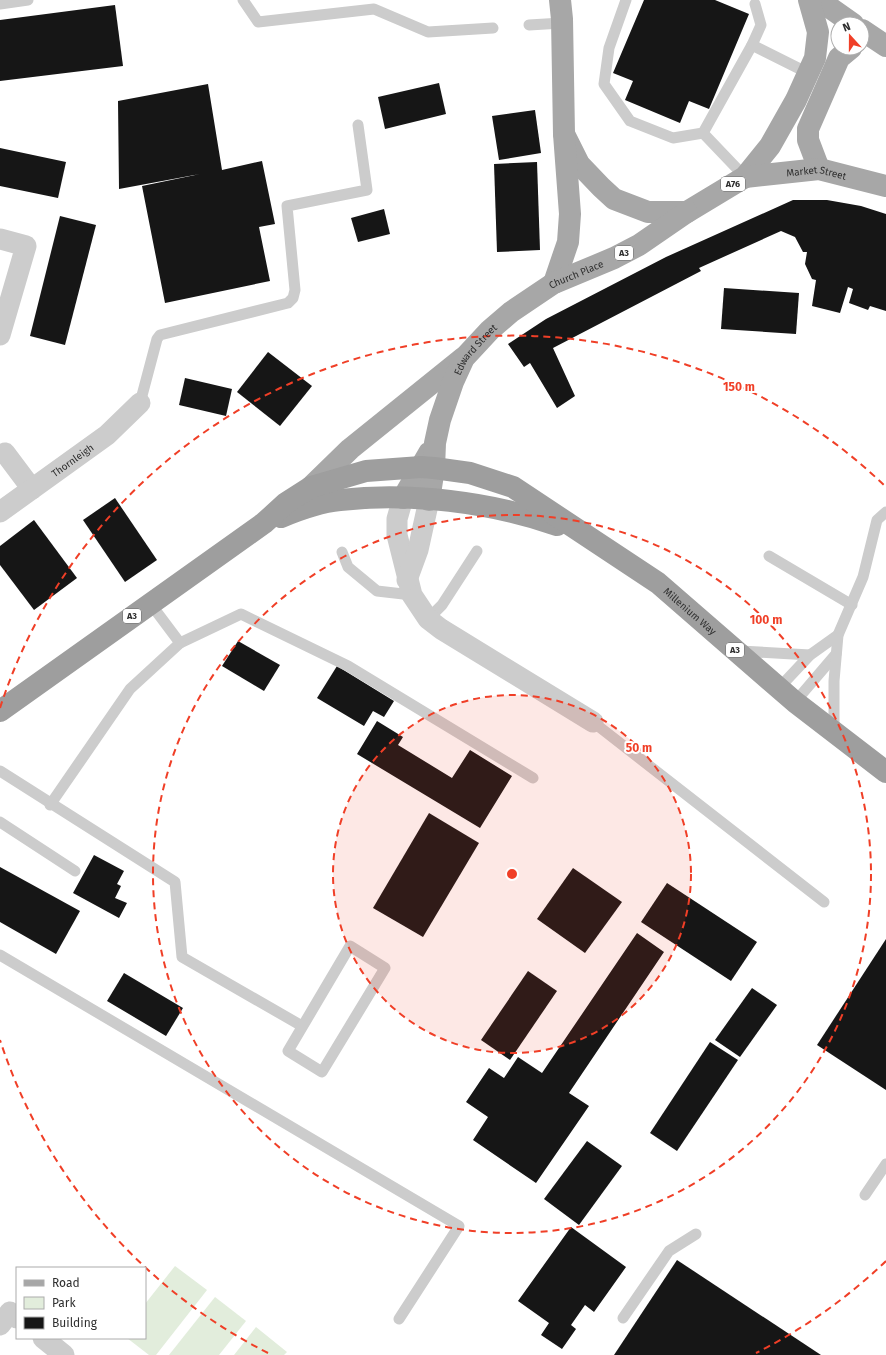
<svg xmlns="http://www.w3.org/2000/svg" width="886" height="1355" font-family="'Fira Sans',sans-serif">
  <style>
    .green { fill: #e2eddc }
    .building { fill: #161616 }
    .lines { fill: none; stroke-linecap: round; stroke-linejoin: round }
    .service { stroke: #ccc; stroke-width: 11 }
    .minor { stroke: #ccc; stroke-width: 21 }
    .primary { stroke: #a7a7a7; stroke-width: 22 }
    .trunk { stroke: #9e9e9e; stroke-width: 22 }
    .ring { fill: none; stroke: #f03f27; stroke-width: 2; stroke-dasharray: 7 5 }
    .labels { text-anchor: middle; stroke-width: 4; stroke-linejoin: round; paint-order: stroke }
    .shield { fill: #fff; stroke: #6d6d6d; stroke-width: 1 }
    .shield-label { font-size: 9px; font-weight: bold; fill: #2f2f2f }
    .street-label { font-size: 10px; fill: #2f2f2f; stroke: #fff }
    .centre { fill: #f03f27; stroke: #fff; stroke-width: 2 }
    .ring-label { font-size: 12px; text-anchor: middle; font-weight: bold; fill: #f03f27; stroke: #fff; stroke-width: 4; stroke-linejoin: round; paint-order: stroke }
  </style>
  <rect width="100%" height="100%" fill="#fff"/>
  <g class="green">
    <path d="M 175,1266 L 207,1290 L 156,1355 L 149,1355 L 127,1338 L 145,1338 L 145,1304 Z"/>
    <path d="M 215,1297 L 246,1321 L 219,1355 L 169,1355 Z"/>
    <path d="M 256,1327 L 287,1352 L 284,1355 L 234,1355 Z"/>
  </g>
  <g class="building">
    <path d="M 644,0 L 715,0 L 749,14 L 709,109 L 689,101 L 680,123 L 625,100 L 633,81 L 613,73 Z"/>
    <path d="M 115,5 L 123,66 L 0,81 L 0,20 Z"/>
    <path d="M 439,83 L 446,114 L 385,129 L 378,97 Z"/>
    <path d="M 208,84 L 222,170 L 262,161 L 275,224 L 259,227 L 270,281 L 165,303 L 142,186 L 200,174 L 119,189 L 118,101 Z"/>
    <path d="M 535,110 L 541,153 L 499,160 L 492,116 Z"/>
    <path d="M 0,148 L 66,162 L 58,198 L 0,186 Z"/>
    <path d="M 537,162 L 540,250 L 497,252 L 494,164 Z"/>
    <path d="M 793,200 L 827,200 L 861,206 L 886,214 L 886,311 L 870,306 L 868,310 L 849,303 L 853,289 L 848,287 L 840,313 L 812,306 L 816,280 L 812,279 L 805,264 L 807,252 L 803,252 L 795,237 L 781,231 L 699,268 L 701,271 L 553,348 L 575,396 L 557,408 L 530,363 L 524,367 L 508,344 L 546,319 L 666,257 Z"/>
    <path d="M 384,209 L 390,234 L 358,242 L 351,218 Z"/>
    <path d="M 60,216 L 96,225 L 65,345 L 30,336 Z"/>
    <path d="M 724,288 L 799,293 L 796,334 L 721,329 Z"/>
    <path d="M 268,352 L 312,386 L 280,426 L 237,392 Z"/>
    <path d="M 185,378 L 232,389 L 226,416 L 179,405 Z"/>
    <path d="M 115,498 L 157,560 L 125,582 L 83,520 Z"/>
    <path d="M 34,520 L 77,578 L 34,610 L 0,565 L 0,546 Z"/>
    <path d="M 238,641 L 280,665 L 264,691 L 222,666 Z"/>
    <path d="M 337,666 L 394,701 L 384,717 L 373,711 L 364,726 L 317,698 Z"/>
    <path d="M 377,721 L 403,737 L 398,745 L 452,778 L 470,750 L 512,776 L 480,828 L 357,754 Z"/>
    <path d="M 429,813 L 479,843 L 423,937 L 373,908 Z"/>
    <path d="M 94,855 L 124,871 L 117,884 L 121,886 L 115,898 L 127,903 L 119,918 L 73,893 Z"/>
    <path d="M 0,867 L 80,911 L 56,954 L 0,922 Z"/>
    <path d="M 573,868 L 622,902 L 585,953 L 537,919 Z"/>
    <path d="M 667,883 L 757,942 L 731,981 L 641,922 Z"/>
    <path d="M 637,933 L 664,952 L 569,1093 L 589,1106 L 536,1183 L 473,1140 L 488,1117 L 466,1102 L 489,1068 L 504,1078 L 518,1057 L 542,1073 Z"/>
    <path d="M 886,939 L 886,1090 L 817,1045 Z"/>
    <path d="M 528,971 L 557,991 L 510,1060 L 481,1040 Z"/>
    <path d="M 124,973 L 183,1008 L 166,1036 L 107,1001 Z"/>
    <path d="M 752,988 L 777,1005 L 740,1057 L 715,1040 Z"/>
    <path d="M 710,1042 L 738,1060 L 677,1151 L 650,1133 Z"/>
    <path d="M 587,1141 L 622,1166 L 579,1225 L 544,1199 Z"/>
    <path d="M 571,1227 L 626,1267 L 594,1312 L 585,1305 L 571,1325 L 576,1329 L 562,1349 L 541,1335 L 549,1323 L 518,1301 Z"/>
    <path d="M 677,1260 L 821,1355 L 614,1355 Z"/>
  </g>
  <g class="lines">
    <g class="service">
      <path d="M 243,0 L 258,22 L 374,9 L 428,32 L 493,28"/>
      <path d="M 626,0 L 609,48 L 604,84 L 630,121 L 673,138 L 703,133 L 752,45 L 761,25 L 755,4"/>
      <path d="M 0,4 L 28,0"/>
      <path d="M 529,25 L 562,23"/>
      <path d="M 752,45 L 808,73"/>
      <path d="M 703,133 L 745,177"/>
      <path d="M 140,403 L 157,339 L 160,335 L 288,303 L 293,298 L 295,290 L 287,206 L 367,190 L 358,125"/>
      <path d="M 342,552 L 348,567 L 377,591 L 412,595"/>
      <path d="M 769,556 L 852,605"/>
      <path d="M 428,619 L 442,605 L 477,551"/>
      <path d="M 180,643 L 241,614 L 348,666 L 533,778"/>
      <path d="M 740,651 L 810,655"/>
      <path d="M 779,688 L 810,655 L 838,635"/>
      <path d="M 795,702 L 836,654"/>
      <path d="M 593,722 L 824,902"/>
      <path d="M 834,732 L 834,681 L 838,635 L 863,577 L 877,520 L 886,512"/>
      <path d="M 0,771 L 175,882 L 182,957 L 302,1026"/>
      <path d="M 50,805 L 130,689 L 180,643 L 150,603"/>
      <path d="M 0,822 L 75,871"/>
      <path d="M 350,946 L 385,968 L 322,1072 L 288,1051 Z"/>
      <path d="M 0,955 L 459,1226 L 399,1319"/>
      <path d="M 865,1195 L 886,1164"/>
      <path d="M 623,1318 L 669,1251 L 696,1234"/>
    </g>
    <g class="minor">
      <path d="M 0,239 L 26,246 L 0,335"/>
      <path d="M 5,453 L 32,489"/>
      <path d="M 403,498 L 397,519 L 397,535 L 412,595 L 428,619 L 441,629 L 593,722"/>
      <path id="s1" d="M 0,512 L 107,435 L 140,403"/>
      <path d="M 407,580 L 418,550 L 429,500"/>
      <path d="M 0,1325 L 10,1312 L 17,1318"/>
      <path d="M 43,1338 L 64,1355"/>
    </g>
    <g class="primary">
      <path d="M 819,0 L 853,24"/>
      <path d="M 862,30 L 886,46"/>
      <path d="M 564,134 L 579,164 L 601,187 L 614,199 L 648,212 L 687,212 L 745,177 L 770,146 L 796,100 L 815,58 L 818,32 L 809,0"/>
      <path d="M 819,169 L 808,140 L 808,129 L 839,58 L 851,48"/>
      <path id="s2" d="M 745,177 L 819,169 L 886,186"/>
      <path d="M 554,283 L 568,242 L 570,214 L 564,134 L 562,19 L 560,0"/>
      <path d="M 311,487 L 350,449 L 463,358"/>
      <path d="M 403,498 L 429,453"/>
      <path id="s3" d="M 429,500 L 434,468 L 435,443 L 440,420 L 453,382 L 464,358 L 490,330 L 511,312 L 554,283 L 614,258 L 639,245 L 687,212"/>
    </g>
    <g class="trunk">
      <path d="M 281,517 C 300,509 320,502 340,500 C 410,492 490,502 557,525"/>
      <path id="s4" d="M 0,711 L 264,523 L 286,503 L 311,487 L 366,471 L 421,467 L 434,468 L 470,473 L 513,487 L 658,583 L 795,702 L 886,772"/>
    </g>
  </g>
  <circle cx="512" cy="874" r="179" fill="#f03f27" fill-opacity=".12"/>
  <g class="ring">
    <circle cx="512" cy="874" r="179"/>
    <circle cx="512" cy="874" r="359"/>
    <path d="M886 1261A538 538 0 0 1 756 1353M268 1353A538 538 0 0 1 0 1040M0 708A538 538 0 0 1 886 487"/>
  </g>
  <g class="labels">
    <g class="shield">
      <rect x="721" y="177" width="24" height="14" rx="3"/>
      <rect x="615" y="246" width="18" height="14" rx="3"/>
      <rect x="123" y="609" width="18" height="14" rx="3"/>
      <rect x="726" y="643" width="18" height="14" rx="3"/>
    </g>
    <g class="shield-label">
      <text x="733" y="187">A76</text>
      <text x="624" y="256">A3</text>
      <text x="132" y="619">A3</text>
      <text x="735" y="653">A3</text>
    </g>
    <g class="street-label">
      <text dy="4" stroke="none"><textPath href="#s2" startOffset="72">Market Street</textPath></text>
      <text dy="4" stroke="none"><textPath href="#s3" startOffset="289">Church Place</textPath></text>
      <text dy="4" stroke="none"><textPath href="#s3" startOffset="161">Edward Street</textPath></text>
      <text dy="4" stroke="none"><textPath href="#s1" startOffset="89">Thornleigh</textPath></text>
      <text dy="4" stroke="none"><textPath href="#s4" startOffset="807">Millenium Way</textPath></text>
    </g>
  </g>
  <circle cx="512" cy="874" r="6" class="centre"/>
  <g class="ring-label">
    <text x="739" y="391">150 m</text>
    <text x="766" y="624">100 m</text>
    <text x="639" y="752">50 m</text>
  </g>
  <rect x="16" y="1267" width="130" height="72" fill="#ffffff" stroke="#acacac"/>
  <rect x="24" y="1280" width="20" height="6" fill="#a7a7a7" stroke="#acacac"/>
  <text x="52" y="1287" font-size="12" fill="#2f2f2f">Road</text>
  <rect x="24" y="1297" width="20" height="12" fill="#e2eddc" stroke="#acacac"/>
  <text x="52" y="1307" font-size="12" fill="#2f2f2f">Park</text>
  <rect x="24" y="1317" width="20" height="12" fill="#161616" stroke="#acacac"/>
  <text x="52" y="1327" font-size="12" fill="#2f2f2f">Building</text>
  <g transform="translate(850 36) rotate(339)"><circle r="19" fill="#ffffff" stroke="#acacac"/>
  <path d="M0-3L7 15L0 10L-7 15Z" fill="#f03f27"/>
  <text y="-6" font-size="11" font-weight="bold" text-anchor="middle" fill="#2f2f2f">N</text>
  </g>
</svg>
